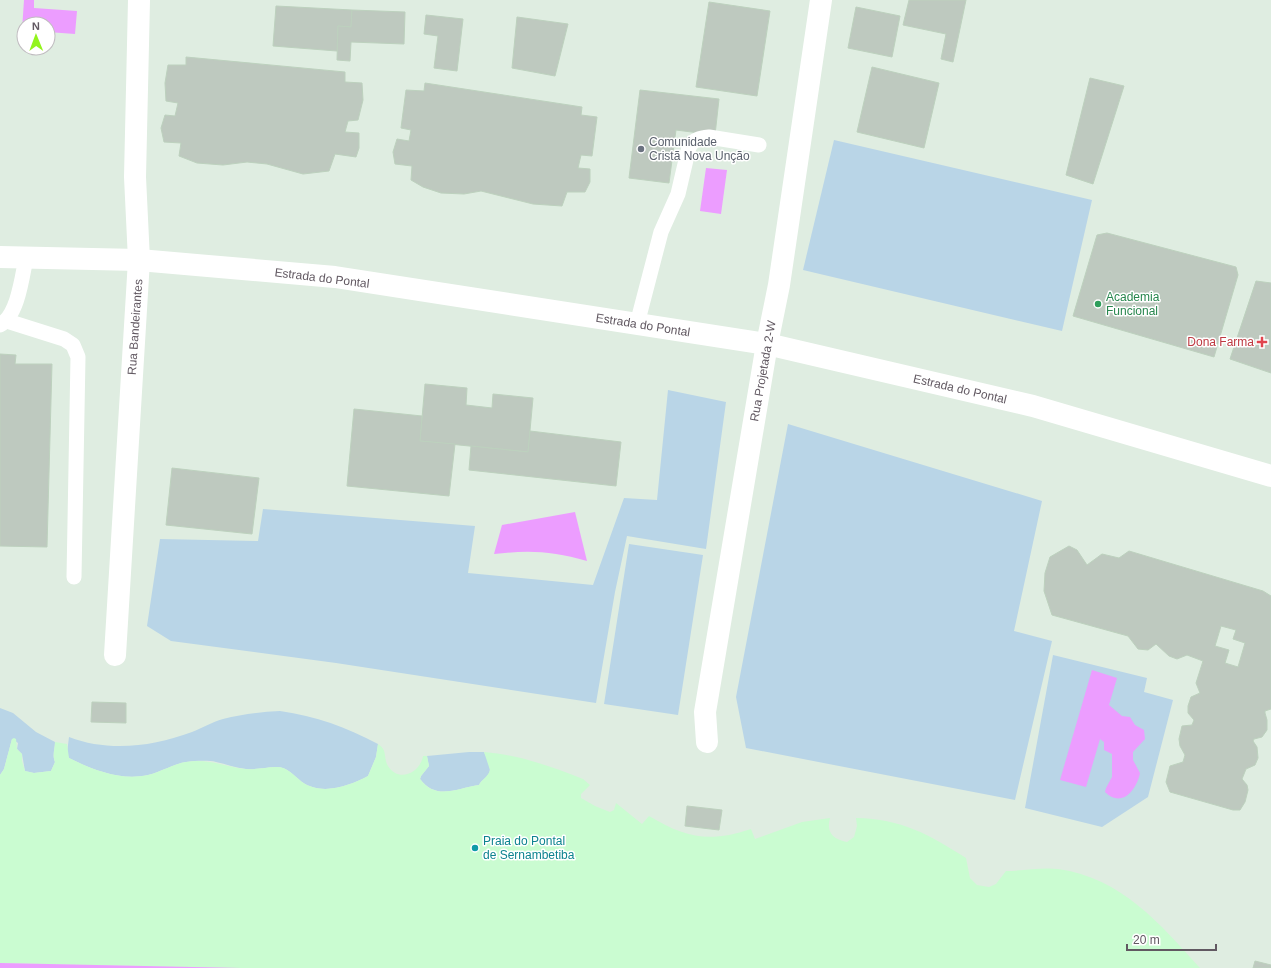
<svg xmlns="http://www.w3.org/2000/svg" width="1271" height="968" font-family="Arial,sans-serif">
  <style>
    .green { fill: #b9d5e7 }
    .sand { fill: #cafcd1 }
    .water { fill: #ec9dff }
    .building { fill: #bec9bf; stroke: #bdd1be; fill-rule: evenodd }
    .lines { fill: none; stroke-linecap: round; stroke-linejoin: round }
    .lane { stroke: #fff; stroke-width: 15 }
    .street { stroke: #fff; stroke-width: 22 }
    .secondary { stroke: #fff; stroke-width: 22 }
    .worship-dot { fill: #6b7280; stroke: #fff; stroke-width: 1.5 }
    .leisure-dot { fill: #2e9e5b; stroke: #fff; stroke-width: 1.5 }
    .health-dot { fill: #e0444e; stroke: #fff; stroke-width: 1.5 }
    .culture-dot { fill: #0f9aa8; stroke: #fff; stroke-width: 1.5 }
    .labels { text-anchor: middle; stroke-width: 3; stroke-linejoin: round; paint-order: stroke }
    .worship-label { font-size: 12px; fill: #5b616d; stroke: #fff; text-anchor: start }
    .street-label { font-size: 12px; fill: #615861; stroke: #fff }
    .leisure-label { font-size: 12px; fill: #27864d; stroke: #fff; text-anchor: start }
    .health-label { font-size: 12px; fill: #be3a42; stroke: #fff; text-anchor: end }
    .culture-label { font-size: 12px; fill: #0d838f; stroke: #fff; text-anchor: start }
  </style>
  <rect width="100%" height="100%" fill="#dfede1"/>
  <g class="green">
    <path d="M 834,140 L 1092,200 L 1062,331 L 803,270 Z"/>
    <path d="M 668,390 L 726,402 L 706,549 L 627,536 L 615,592 L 596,703 L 336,663 L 171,641 L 147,626 L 160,539 L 258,541 L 263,509 L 475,526 L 468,573 L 593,585 L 624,498 L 657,500 Z"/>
    <path d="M 788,424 L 1042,501 L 1014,631 L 1052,641 L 1015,800 L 746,748 L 736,697 Z"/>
    <path d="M 629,544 L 703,555 L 678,715 L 604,704 Z"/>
    <path d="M 1053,655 L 1147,678 L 1144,692 L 1173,700 L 1148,797 L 1102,827 L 1025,808 Z"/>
    <path d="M 0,708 L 13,713 L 36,732 L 55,742 C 55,749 52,755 55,762 L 51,771 L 34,773 L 25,771 L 22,754 L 17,749 L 18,743 L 12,739 L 4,769 L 0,775 Z"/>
    <path d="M 280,711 C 316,716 346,727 378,744 L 376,757 L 368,776 C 349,786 322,796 302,782 C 293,775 288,767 276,767 C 266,767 257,770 246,769 C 236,768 226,764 216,762 C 208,760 194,761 186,762 C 173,764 161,772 148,775 C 121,781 93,770 69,758 L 67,753 L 69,737 C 108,752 152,747 192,732 C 202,728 212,722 223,719 C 242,714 261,712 280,711 Z"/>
    <path d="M 469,752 L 484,752 C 487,759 493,768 488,775 C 486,779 481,780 479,785 C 457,788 437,801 420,779 L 421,776 L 429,766 L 427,756 Z"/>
  </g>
  <path class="sand" d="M 14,738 L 16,739 L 17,749 L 22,754 L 22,761 L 25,771 L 34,773 L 51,771 L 55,762 C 52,755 55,749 55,742 L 67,744 L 69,758 C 93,770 121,781 148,775 C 161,772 173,764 186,762 C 209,758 225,767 246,769 C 257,770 266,767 276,767 C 288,767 293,775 302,782 C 322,796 349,786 368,776 L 376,757 L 378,744 C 388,750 383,758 388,766 C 399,783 420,773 423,756 L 427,756 L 429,766 L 421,776 L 420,779 C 436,801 457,788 479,785 C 482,779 488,777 490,770 L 484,752 C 519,755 550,766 583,779 L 590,785 L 581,794 L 581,798 L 595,806 L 610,812 L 614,810 L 616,803 L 642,824 L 649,816 C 686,838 709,843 751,829 L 755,839 L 802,822 L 830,818 C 826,833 833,839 847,842 L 854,837 L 857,826 L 856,818 C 902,819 928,834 966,858 L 970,878 L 977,885 L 989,887 L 996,884 L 1006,871 C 1023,871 1041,867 1058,869 C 1122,878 1160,924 1200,968 L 241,968 L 0,963 L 0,775 L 4,769 L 12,739 Z"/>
  <g class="water">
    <path d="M 24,0 L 34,0 L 34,8 L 77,11 L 75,34 L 48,32 L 48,24 L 24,24 L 24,30 L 22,30 Z"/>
    <path d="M 706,168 L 727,170 L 721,214 L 700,211 Z"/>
    <path d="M 575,512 L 587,561 C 552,551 529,550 494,554 L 502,525 Z"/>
    <path d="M 1092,670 L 1117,678 L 1109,705 L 1122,716 L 1130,717 L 1135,725 L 1144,730 L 1145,739 L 1133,752 L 1133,760 L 1140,773 C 1137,789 1122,809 1105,792 L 1106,788 L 1112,777 L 1112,754 L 1104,750 L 1104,742 L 1100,739 L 1086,787 L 1060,780 Z"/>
    <path d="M 0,963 L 241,968 L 0,968 Z"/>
  </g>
  <g class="building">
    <path d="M 909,0 L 966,0 L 953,62 L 941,59 L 946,34 L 903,25 Z"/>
    <path d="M 709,2 L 770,11 L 757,96 L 696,87 Z"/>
    <path d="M 276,6 L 352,10 L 351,27 L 338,26 L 337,51 L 273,46 Z"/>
    <path d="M 856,7 L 900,16 L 892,57 L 848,48 Z"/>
    <path d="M 352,10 L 405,12 L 404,44 L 351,42 L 350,61 L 337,60 L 338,26 L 351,27 Z"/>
    <path d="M 426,15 L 463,19 L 457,71 L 434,68 L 438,36 L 424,34 Z"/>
    <path d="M 517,17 L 568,24 L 555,76 L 512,68 Z"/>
    <path d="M 186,57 L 345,72 L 345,82 L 362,83 L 363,100 L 358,120 L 348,121 L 345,132 L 359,133 L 359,148 L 356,157 L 335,154 L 329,171 L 303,174 L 267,164 L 247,162 L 223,165 L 197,163 L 179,156 L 181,143 L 164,142 L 161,128 L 165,115 L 175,116 L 178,103 L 166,101 L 165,83 L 168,65 L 186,65 Z"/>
    <path d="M 872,67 L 939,83 L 924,148 L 857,132 Z"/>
    <path d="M 1090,78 L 1124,86 L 1093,184 L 1066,175 Z"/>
    <path d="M 425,83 L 582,107 L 581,115 L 597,117 L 592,156 L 581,155 L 578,168 L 590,169 L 590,182 L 585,192 L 567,192 L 562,206 L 533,204 L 481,191 L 464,194 L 441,193 L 423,187 L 411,180 L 412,166 L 395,164 L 393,152 L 397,139 L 409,141 L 411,130 L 401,128 L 406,90 L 424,91 Z"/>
    <path d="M 640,90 L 719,99 L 715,135 L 676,130 L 669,183 L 629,178 Z"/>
    <path d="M 1107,233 L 1236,267 L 1238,275 L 1214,357 L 1073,316 L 1097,235 Z"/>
    <path d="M 1256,281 L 1271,283 L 1271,373 L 1230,359 Z"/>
    <path d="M 0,354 L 16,355 L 15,364 L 52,364 L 47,547 L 0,546 Z"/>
    <path d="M 425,384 L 467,388 L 466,405 L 492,408 L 493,394 L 533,398 L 528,452 L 420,441 Z"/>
    <path d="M 354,409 L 422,416 L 420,441 L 455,444 L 449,496 L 347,486 Z"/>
    <path d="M 530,431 L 621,442 L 616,486 L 469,470 L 471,446 L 528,452 Z"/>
    <path d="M 172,468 L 259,478 L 252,534 L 166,525 Z"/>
    <path d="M 1069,546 L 1077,550 L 1087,565 L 1102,554 L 1119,558 L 1129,551 L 1263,591 L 1271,596 L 1271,709 L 1265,711 L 1265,713 L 1267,720 L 1267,730 L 1262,737 L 1254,739 L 1253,741 L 1257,747 L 1258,758 L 1255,765 L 1246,769 L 1242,779 L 1247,785 L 1248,790 L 1245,802 L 1240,810 L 1233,810 L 1170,792 L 1166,782 L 1170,766 L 1183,762 L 1185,755 L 1180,746 L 1179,739 L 1182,726 L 1192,725 L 1194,720 L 1188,713 L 1188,706 L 1191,697 L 1200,693 L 1196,683 L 1203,661 L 1187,655 L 1177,659 L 1169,656 L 1156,644 L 1148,650 L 1138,649 L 1128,636 L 1052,615 L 1044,591 L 1045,573 L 1050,557 ZM 1221,626 L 1236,630 L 1233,639 L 1245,643 L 1238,667 L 1225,663 L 1229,650 L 1215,646 Z"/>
    <path d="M 92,702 L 126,703 L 126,723 L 91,722 Z"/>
    <path d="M 687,806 L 722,810 L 719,830 L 685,826 Z"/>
    <path d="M 1255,961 L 1271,965 L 1271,968 L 1253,968 Z"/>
  </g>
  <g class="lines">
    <g class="lane">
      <path d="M 7,321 L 64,339 L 73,345 L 78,357 L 74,577"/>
      <path d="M 637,324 L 661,232 L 678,194 L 689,147 C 694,139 700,138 709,137 L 759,145"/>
      <path d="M 0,325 C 18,315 22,277 26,258"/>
    </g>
    <g class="street">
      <path d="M 115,655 L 139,260 L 135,177 L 139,0"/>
      <path d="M 707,742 L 705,712 L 767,344 L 779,285 L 821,0"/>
    </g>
    <path class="secondary" d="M 0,257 L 139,260 L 335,277 L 767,344 L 1033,406 L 1271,476"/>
  </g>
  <circle class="worship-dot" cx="641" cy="149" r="4"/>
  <circle class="leisure-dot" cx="1098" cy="304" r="4"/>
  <path class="health-dot" d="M1260 336h4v4h4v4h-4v4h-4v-4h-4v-4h4z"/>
  <circle class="culture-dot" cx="475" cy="848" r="4"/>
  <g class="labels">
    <g class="worship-label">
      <text x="649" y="146">Comunidade<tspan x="649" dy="14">Cristã Nova Unção</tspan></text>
    </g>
    <g class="street-label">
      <text transform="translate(322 278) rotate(7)" y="4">Estrada do Pontal</text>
      <text transform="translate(643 325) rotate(9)" y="4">Estrada do Pontal</text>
      <text transform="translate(135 327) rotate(-86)" y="4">Rua Bandeirantes</text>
      <text transform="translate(763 371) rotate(-80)" y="4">Rua Projetada 2-W</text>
      <text transform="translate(960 389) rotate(13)" y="4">Estrada do Pontal</text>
    </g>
    <g class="leisure-label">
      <text x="1106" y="301">Academia<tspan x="1106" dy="14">Funcional</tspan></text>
    </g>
    <g class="health-label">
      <text x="1254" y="346">Dona Farma</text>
    </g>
    <g class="culture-label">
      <text x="483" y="845">Praia do Pontal<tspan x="483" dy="14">de Sernambetiba</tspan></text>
    </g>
  </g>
  <g transform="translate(36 36) rotate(359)"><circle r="19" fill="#ffffff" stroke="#c0bcc0"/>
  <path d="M0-3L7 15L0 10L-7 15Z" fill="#93f41d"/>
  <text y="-6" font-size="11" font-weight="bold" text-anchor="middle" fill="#615861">N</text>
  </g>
  <path d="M1127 944v6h89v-6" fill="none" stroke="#615861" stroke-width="2"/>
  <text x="1133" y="944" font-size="12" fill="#615861" stroke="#ffffff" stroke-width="3" paint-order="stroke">20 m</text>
</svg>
